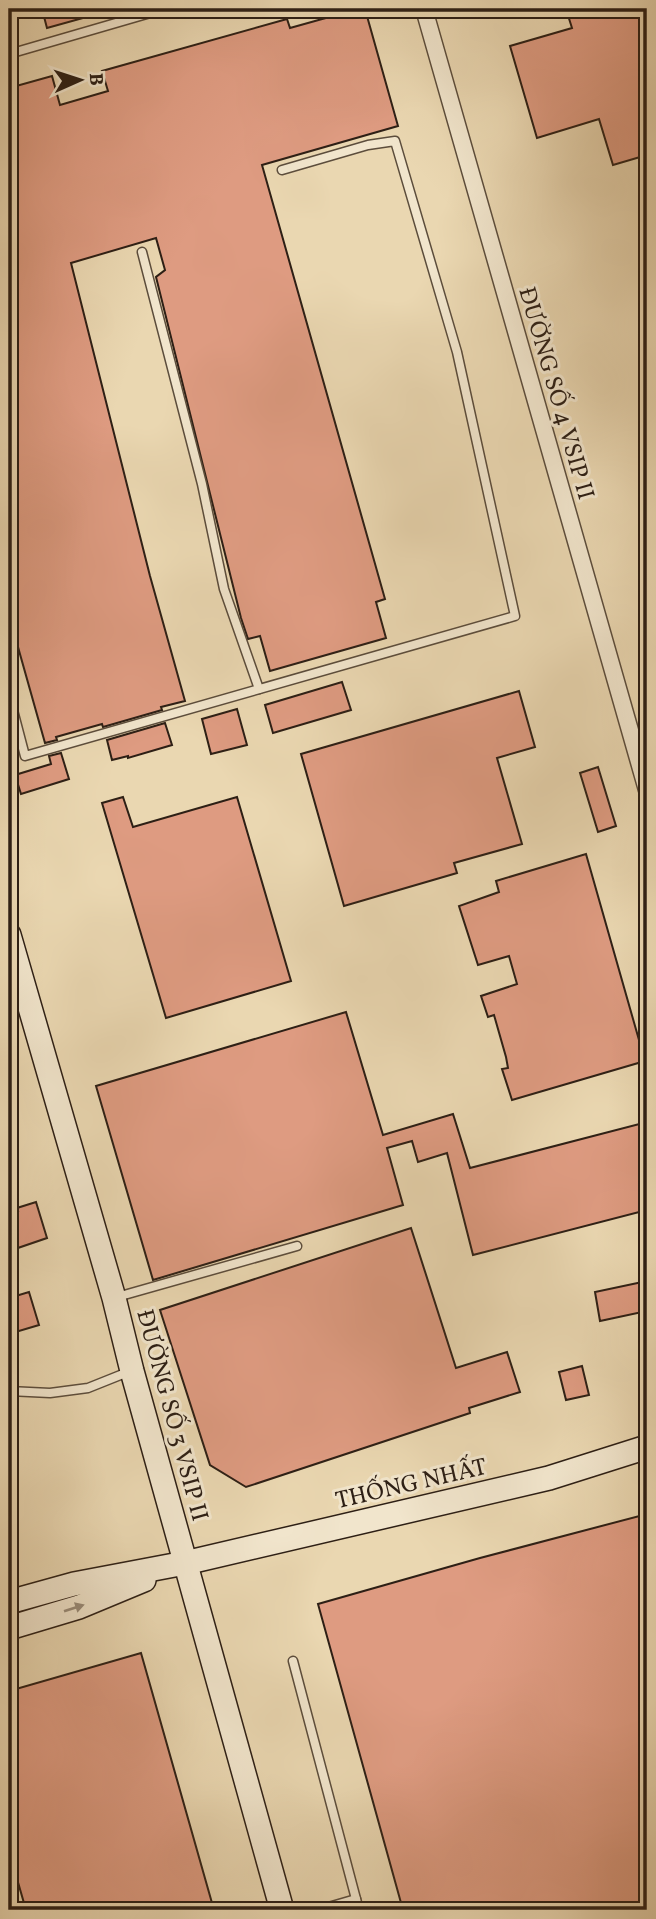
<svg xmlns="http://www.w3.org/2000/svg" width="656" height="1919" font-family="Vollkorn,serif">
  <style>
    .building { fill: #de9b81; stroke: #2d1f15; stroke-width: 2 }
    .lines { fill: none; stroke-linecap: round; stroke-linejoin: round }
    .lane-casing { stroke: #5c4d3c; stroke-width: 11 }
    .street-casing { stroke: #5c4d3c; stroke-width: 19 }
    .secondary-casing { stroke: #2d1f15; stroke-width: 26 }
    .lane { stroke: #f1e5cc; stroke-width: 8 }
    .street { stroke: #f1e5cc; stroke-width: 16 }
    .secondary { stroke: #f1e5cc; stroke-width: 23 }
    .oneway { fill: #998c7a }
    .labels { text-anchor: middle; stroke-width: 6; stroke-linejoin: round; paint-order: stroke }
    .street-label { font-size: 24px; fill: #2d1f15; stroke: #f1e5cc }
  </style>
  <rect width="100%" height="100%" fill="#ead7b1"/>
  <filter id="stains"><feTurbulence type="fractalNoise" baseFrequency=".00286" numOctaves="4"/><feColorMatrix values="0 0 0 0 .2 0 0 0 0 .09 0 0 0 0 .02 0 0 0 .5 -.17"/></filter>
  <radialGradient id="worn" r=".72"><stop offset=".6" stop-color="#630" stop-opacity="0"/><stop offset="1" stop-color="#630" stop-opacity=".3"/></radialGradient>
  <g class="building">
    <path d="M 42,9 L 101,9 L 101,13 L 47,28 Z"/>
    <path d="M 358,9 L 365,9 L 398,126 L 262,165 L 385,599 L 376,602 L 386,638 L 270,671 L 260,636 L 248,639 L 241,618 L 156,277 L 165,270 L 156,238 L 71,263 L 150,576 L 185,701 L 161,707 L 162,710 L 103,727 L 102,724 L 56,737 L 57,740 L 45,743 L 9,615 L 9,88 L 52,76 L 60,105 L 108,91 L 102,71 L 287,19 L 290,28 Z"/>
    <path d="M 566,9 L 647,9 L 647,155 L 613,165 L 599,119 L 537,138 L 510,46 L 572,28 Z"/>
    <path d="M 342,682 L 351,710 L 273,733 L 265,705 Z"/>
    <path d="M 519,691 L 535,747 L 497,758 L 522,844 L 454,863 L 457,873 L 344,906 L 301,754 Z"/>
    <path d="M 237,709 L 247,745 L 211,754 L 202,719 Z"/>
    <path d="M 165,723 L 172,745 L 128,758 L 128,756 L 112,760 L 107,740 Z"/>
    <path d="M 61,753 L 69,779 L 21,794 L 15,775 L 51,764 L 49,756 Z"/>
    <path d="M 598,767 L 616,826 L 598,832 L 580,773 Z"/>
    <path d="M 123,797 L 133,827 L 237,797 L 291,981 L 166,1018 L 102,803 Z"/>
    <path d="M 586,854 L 645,1061 L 512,1100 L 502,1069 L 508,1068 L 506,1057 L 494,1015 L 488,1017 L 481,996 L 517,984 L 509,956 L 478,965 L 459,906 L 499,892 L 496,881 Z"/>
    <path d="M 346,1012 L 383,1135 L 453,1114 L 470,1168 L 647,1122 L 647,1210 L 473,1255 L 447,1153 L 418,1162 L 412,1141 L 387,1148 L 403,1205 L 153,1280 L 96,1086 Z"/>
    <path d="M 36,1202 L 47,1238 L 9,1251 L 9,1213 L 18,1211 L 17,1208 Z"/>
    <path d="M 411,1228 L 456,1368 L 507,1352 L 520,1392 L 469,1408 L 470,1413 L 246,1487 L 210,1465 L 160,1310 Z"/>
    <path d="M 647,1281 L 647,1311 L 600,1321 L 595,1292 Z"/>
    <path d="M 29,1292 L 39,1325 L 9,1334 L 9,1298 Z"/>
    <path d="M 582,1366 L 589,1395 L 566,1400 L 559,1372 Z"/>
    <path d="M 647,1514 L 647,1910 L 403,1910 L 318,1604 L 480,1558 Z"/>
    <path d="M 141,1653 L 214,1910 L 26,1910 L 9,1851 L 9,1691 Z"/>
  </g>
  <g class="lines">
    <defs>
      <g id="lane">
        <path d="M 9,54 L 164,9"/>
        <path d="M 142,252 L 202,484 L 224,589 L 259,689"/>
        <path d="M 9,695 L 25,756 L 515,616 L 457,352 L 395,141 L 368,145 L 282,170"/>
        <path d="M 117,1297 L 297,1246"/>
        <path d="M 9,1391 L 50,1393 L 88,1388 L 128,1372"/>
        <path d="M 293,1661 L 356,1899"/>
        <path d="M 318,1910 L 356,1899 L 359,1910"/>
      </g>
      <path id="street" d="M 424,9 L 647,790"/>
      <g id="secondary">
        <path d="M 9,935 L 114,1298 L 132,1371 L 282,1910"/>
        <path d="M 9,1602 L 74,1584 L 185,1563 L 549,1478 L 647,1447"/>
        <path d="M 9,1628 L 79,1607 L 144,1580"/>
      </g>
    </defs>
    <use href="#lane" class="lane-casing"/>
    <use href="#street" class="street-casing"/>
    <use href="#secondary" class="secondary-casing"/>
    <use href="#lane" class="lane"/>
    <use href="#street" class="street"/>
    <use href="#secondary" class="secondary"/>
  </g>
  <defs><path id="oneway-solid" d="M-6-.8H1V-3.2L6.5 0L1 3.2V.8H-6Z" transform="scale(1.75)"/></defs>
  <use class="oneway" href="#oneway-solid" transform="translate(74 1608) rotate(-18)"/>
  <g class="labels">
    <g class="street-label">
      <text transform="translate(557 393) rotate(74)" y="8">ĐƯỜNG SỐ 4 VSIP II</text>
      <text transform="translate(173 1415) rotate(75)" y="8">ĐƯỜNG SỐ 3 VSIP II</text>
      <text transform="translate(411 1483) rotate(-13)" y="8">THỐNG NHẤT</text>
    </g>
  </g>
  <rect width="656" height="1919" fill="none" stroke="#ead7b1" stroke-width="35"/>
  <rect x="10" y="10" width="635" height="1898" fill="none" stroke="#2d1f15" stroke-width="3.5"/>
  <rect x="18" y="18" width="621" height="1884" fill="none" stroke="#2d1f15" stroke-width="2"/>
  <g transform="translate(80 80) rotate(87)" stroke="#f1e5cc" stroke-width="5" paint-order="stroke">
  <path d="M0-5L12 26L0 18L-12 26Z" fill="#2d1f15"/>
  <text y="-10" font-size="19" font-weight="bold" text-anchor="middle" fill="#2d1f15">B</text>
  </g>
  <rect width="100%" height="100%" filter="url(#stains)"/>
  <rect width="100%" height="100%" fill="url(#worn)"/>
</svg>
